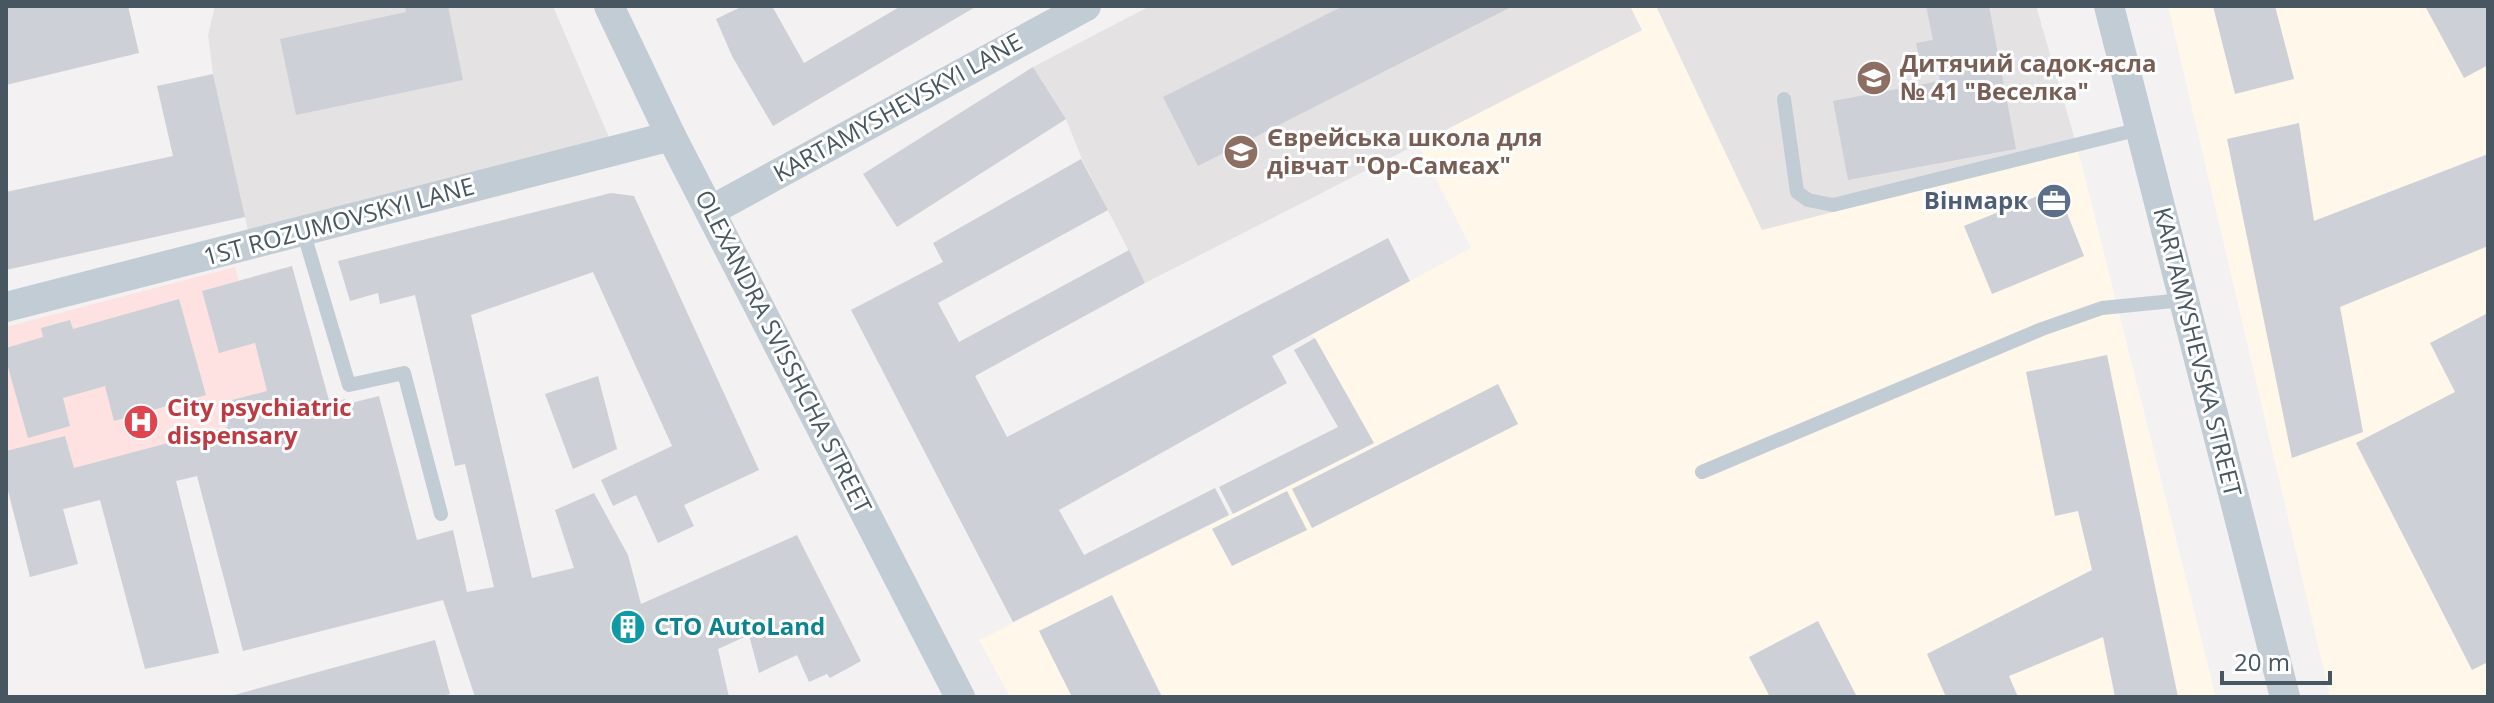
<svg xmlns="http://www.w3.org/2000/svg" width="2494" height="703" font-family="'Open Sans',sans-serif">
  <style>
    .commercial { fill: #fef7ea }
    .education { fill: #e5e2e3 }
    .medical { fill: #fde2e1 }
    .building { fill: #cdd0d6 }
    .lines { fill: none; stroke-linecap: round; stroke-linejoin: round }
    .lane { stroke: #c1ccd4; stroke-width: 14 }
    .street { stroke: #c1ccd4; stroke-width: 30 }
    .labels { text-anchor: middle; stroke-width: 6; stroke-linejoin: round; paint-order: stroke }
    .education-label { font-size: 24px; font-weight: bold; fill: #785e54; stroke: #fff; text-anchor: start }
    .street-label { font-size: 24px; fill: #475660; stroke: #fff }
    .service-label { font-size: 24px; font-weight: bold; fill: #4e5e75; stroke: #fff; text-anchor: end }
    .health-label { font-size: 24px; font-weight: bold; fill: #be3a42; stroke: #fff; text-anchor: start }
    .culture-label { font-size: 24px; font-weight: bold; fill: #0d838f; stroke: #fff; text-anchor: start }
  </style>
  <rect width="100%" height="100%" fill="#f3f1f1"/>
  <g class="commercial">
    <path d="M 1630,6 L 1656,6 L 1762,229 L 2078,150 L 2216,697 L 1010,697 L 979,640 L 1373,444 L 1312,334 L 1471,248 L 1418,144 L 1641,31 Z"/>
    <path d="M 2168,6 L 2488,6 L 2488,697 L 2330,697 Z"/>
  </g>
  <g class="education">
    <path d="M 215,6 L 553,6 L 616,154 L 249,235 L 213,74 L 208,35 Z"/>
    <path d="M 1150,6 L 1630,6 L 1642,30 L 1145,283 L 1082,159 L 1066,119 L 1033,67 Z"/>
    <path d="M 1656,6 L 2036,6 L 2078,150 L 1762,230 Z"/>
  </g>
  <path class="medical" d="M 235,267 L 283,452 L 16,522 L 6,483 L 6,327 Z"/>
  <g class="building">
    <path d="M 6,6 L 128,6 L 139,53 L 6,85 Z"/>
    <path d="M 405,6 L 448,6 L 463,80 L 296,115 L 280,39 L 406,12 Z"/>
    <path d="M 743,6 L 772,6 L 804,63 L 901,6 L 977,6 L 773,126 L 732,56 L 716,19 Z"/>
    <path d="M 1343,6 L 1513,6 L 1198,166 L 1163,97 Z"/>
    <path d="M 1926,6 L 1989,6 L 2016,149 L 1848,180 L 1833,101 L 1940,81 L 1937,65 L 1921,68 L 1916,43 L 1933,40 Z"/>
    <path d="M 2213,6 L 2275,6 L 2294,79 L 2235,94 Z"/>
    <path d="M 2425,6 L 2488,6 L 2488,65 L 2464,78 Z"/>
    <path d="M 1033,67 L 1066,119 L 897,227 L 863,174 Z"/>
    <path d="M 213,74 L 245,217 L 6,270 L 6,192 L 173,156 L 157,86 Z"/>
    <path d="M 2299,123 L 2314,221 L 2488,154 L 2488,246 L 2340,307 L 2363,432 L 2292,458 L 2227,139 Z"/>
    <path d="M 1081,159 L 1108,210 L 938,303 L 959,342 L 1129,250 L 1145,283 L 975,376 L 1007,437 L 1388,238 L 1410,281 L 1272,356 L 1287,383 L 1059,510 L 1084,555 L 1215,488 L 1229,515 L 1013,622 L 851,310 L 943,262 L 933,243 Z"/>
    <path d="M 2057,188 L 2084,256 L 1992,294 L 1964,226 Z"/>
    <path d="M 611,193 L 634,196 L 759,470 L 684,505 L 694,526 L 658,543 L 636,495 L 613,506 L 601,480 L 672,446 L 593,272 L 471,315 L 532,578 L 574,568 L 555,510 L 594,493 L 628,555 L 641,604 L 797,535 L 861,661 L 830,678 L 827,674 L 809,682 L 797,655 L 759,673 L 749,635 L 718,649 L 729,697 L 475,697 L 443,600 L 243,651 L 197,476 L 176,481 L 219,653 L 145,669 L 100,500 L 63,509 L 78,564 L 30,577 L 6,483 L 6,451 L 65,436 L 74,468 L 228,427 L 221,403 L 267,391 L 255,343 L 219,353 L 202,291 L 292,266 L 330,404 L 345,399 L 347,404 L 379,396 L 417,540 L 453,530 L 467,592 L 494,587 L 465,464 L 455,466 L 415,295 L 380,304 L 378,293 L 350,301 L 338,261 Z"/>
    <path d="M 179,299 L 206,395 L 114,421 L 105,386 L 63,398 L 70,426 L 28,438 L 6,360 L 6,348 L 43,337 L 41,328 L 70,320 L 73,329 Z"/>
    <path d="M 2488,313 L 2488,662 L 2472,670 L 2356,443 L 2455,392 L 2430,343 Z"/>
    <path d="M 1315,338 L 1374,443 L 1233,514 L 1219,487 L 1338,427 L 1294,350 Z"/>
    <path d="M 2107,355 L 2178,697 L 2115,697 L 2103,637 L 2009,676 L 2018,697 L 1946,697 L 1927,654 L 2092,570 L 2078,511 L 2055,516 L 2026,372 Z"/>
    <path d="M 598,376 L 617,449 L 573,469 L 545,394 Z"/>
    <path d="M 1498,384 L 1518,424 L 1312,528 L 1292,489 Z"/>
    <path d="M 1287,491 L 1307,530 L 1232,566 L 1212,529 Z"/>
    <path d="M 1112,595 L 1162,697 L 1072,697 L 1039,631 Z"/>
    <path d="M 1818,621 L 1857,697 L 1770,697 L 1749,657 Z"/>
    <path d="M 435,640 L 450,694 L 438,697 L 227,697 Z"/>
  </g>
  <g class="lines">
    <g class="lane">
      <path d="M 1784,99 L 1797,192 L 1808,200 L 1833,205 L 2140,129"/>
      <path d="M 303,231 L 349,385 L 404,373 L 441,514"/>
      <path d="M 1702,472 L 2042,329 L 2102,308 L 2183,300"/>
    </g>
    <g class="street">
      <path d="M 609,6 L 671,136 L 960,697"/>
      <path d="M 2109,6 L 2285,697"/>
      <path d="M 710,211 L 1086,6"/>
      <path d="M 6,307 L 671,136"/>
    </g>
  </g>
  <defs>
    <symbol id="school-disc" viewBox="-11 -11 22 22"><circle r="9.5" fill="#8d6e63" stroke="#fff"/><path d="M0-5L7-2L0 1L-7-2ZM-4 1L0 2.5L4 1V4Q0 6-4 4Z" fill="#fff"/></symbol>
    <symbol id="office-disc" viewBox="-11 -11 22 22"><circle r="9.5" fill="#5c6f8a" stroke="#fff"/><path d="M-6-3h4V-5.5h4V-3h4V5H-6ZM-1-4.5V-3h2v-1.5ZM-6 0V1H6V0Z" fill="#fff"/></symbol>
    <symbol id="hospital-disc" viewBox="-11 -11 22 22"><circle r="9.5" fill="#e0444e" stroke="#fff"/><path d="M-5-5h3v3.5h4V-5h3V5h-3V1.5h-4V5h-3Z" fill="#fff"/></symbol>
    <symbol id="building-disc" viewBox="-11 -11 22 22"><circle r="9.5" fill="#0f9aa8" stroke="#fff"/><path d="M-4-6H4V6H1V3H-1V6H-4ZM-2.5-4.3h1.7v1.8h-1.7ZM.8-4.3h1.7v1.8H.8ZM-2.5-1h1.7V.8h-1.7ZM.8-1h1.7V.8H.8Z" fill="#fff"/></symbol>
  </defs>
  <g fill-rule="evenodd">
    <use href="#school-disc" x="1854" y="58" width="40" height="40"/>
    <use href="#school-disc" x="1221" y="132" width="40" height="40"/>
    <use href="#office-disc" x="2034" y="181" width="40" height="40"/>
    <use href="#hospital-disc" x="121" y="402" width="40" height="40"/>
    <use href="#building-disc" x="608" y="607" width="40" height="40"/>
  </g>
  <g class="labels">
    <g class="education-label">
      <text x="1900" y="72">Дитячий садок-ясла<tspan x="1900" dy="28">№ 41 "Веселка"</tspan></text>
      <text x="1267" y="146">Єврейська школа для<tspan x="1267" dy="28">дівчат "Ор-Самєах"</tspan></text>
    </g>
    <g class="street-label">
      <text transform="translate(898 108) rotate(-29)" y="8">KARTAMYSHEVSKYI LANE</text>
      <text transform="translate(339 222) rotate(-15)" y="8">1ST ROZUMOVSKYI LANE</text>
      <text transform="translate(783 352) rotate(63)" y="8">OLEXANDRA SVISSHCHA STREET</text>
      <text transform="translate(2197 352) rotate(76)" y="8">KARTAMYSHEVSKA STREET</text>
    </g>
    <g class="service-label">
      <text x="2028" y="209">Вінмарк</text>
    </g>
    <g class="health-label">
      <text x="167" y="416">City psychiatric<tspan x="167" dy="28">dispensary</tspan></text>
    </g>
    <g class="culture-label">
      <text x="654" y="635">СТО AutoLand</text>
    </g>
  </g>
  <rect width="2494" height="703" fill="none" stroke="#475660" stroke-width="16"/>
  <path d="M2222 671v12h108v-12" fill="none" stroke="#475660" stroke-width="4"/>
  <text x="2234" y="671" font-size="24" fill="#475660" stroke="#ffffff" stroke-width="6" paint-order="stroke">20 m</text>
</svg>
